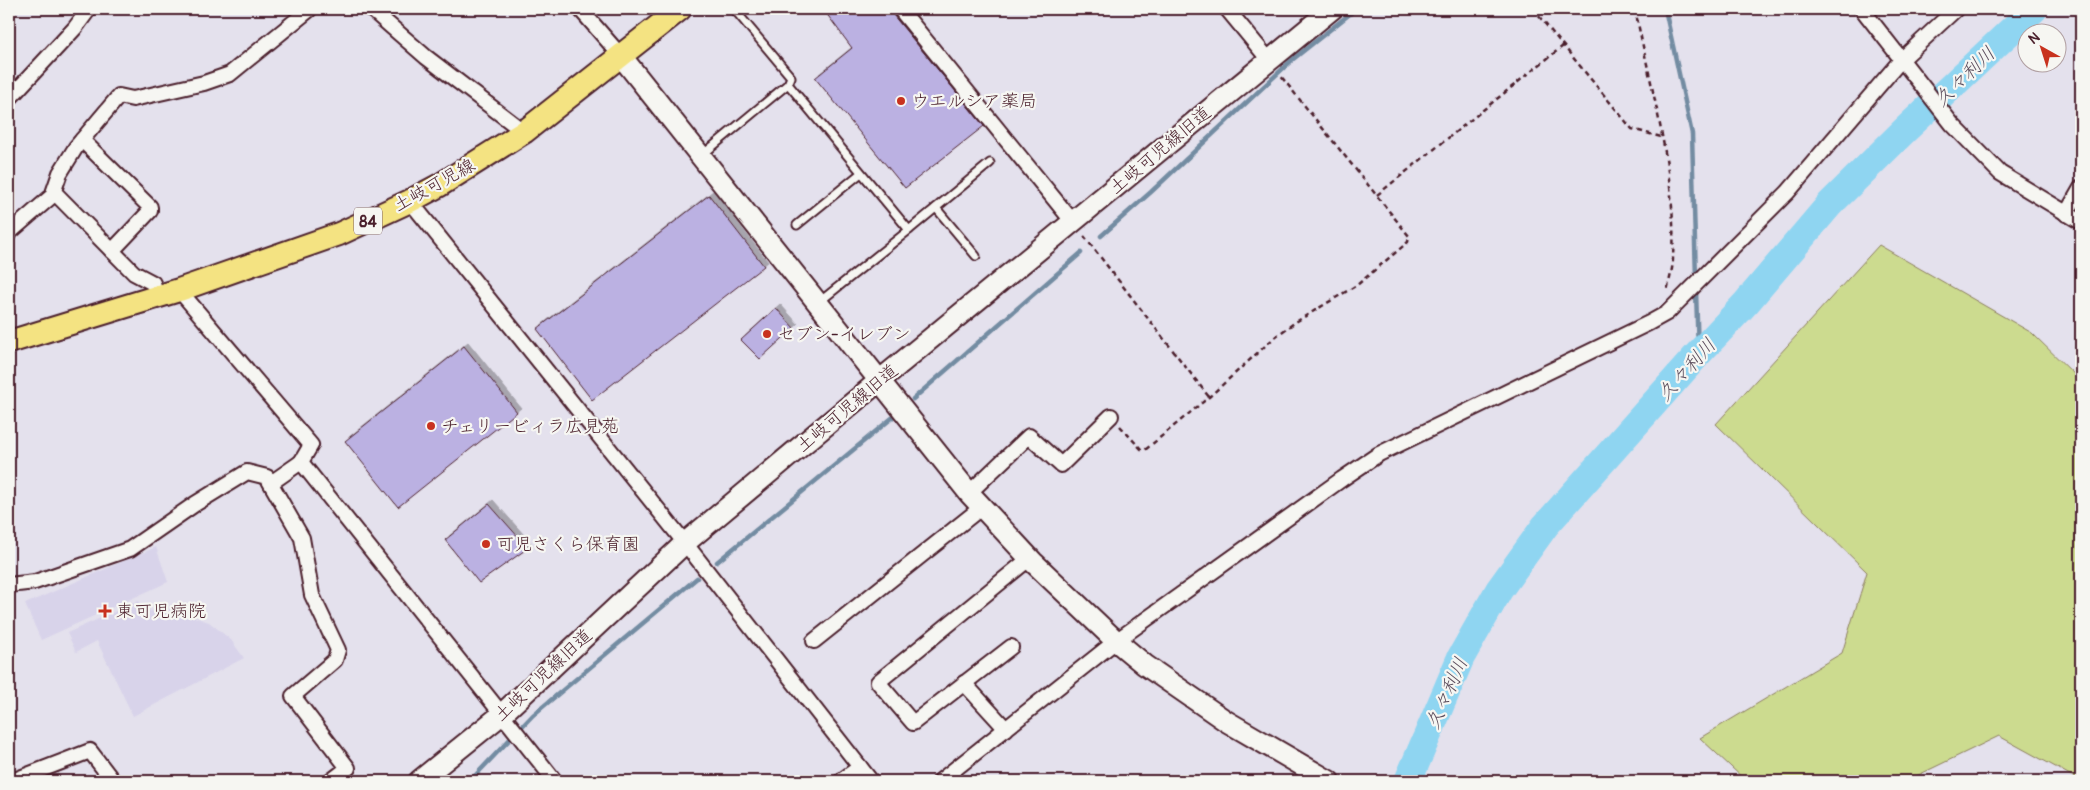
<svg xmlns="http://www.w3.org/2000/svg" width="2090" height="790" font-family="Pangolin,'Klee One',sans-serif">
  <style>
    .built { fill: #d8d3ea }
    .green { fill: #ccdb8f; stroke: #8b7d5d }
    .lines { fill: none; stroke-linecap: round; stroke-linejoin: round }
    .stream { stroke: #738ca2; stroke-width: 4.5 }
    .river { stroke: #8fd5f1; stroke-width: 28 }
    .building { fill: #bbb1e2; stroke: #4a1f2b; filter: url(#shadow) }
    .lane-casing { stroke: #4a1f2b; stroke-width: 11 }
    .street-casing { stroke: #4a1f2b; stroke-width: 18 }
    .secondary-casing { stroke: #4a1f2b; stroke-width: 24 }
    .primary-casing { stroke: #4a1f2b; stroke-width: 26 }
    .path { stroke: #4a1f2b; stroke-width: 2.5; stroke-dasharray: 5 4; stroke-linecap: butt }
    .lane { stroke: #f6f6f2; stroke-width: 7 }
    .street { stroke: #f6f6f2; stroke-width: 14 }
    .secondary { stroke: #f6f6f2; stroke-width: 20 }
    .primary { stroke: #f4e382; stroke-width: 22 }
    .poi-dot { fill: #c8321e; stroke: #f6f6f2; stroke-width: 2 }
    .labels { text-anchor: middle; stroke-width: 4.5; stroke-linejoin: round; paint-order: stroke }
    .shield { fill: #f6f6f2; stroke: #7e6067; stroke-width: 1 }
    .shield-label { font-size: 16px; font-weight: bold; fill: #4a1f2b }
    .poi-label { font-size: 18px; fill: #4a1f2b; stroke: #f6f6f2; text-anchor: start }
    .street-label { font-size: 18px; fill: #4a1f2b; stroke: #f6f6f2 }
    .water-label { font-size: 19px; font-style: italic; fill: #5b4c5c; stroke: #f6f6f2 }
  </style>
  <defs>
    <filter id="shadow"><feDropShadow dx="4" dy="-4" stdDeviation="0" flood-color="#0004"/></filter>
  </defs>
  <rect width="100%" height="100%" fill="#e4e1ed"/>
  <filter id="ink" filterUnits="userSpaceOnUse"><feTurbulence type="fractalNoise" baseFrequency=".02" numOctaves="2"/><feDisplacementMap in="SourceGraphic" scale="10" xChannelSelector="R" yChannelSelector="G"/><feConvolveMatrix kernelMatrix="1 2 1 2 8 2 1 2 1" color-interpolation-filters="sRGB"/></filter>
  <g filter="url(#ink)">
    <g class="built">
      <path d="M 156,547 L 168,582 L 41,640 L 25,604 Z"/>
      <path d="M 139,601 L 144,611 L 173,610 L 209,622 L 231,640 L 244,658 L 133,716 L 97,641 L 76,652 L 67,633 Z"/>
    </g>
    <path class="green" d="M 1879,245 L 2032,333 L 2081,381 L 2081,781 L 1999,736 L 1906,781 L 1746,781 L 1700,738 L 1842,653 L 1867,572 L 1716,424 Z"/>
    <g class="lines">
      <g class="stream">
        <path d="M 1665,9 L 1692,134 L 1696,279"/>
        <path d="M 1101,236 L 1151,192 L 1292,60 L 1356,9"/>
        <path d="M 1696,290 L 1698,354"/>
        <path d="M 913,399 L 1081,253"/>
        <path d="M 717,562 L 892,418"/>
        <path d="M 470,781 L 533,715 L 697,578"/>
      </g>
      <path class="river" d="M 1408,781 L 1461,657 L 1499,590 L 1545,526 L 1698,354 L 1746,303 L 1830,204 L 1904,131 L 2034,9"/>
    </g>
    <g class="building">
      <path d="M 823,9 L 891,9 L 893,15 L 984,126 L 905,188 L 815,78 L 852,48 Z"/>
      <path d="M 709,195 L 764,266 L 592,400 L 537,329 Z"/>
      <path d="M 776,308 L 794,328 L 760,359 L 741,340 Z"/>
      <path d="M 464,346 L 517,412 L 398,507 L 345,441 Z"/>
      <path d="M 489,504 L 528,548 L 479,583 L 445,540 Z"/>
    </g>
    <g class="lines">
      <defs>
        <g id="lane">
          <path d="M 788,84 L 909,230 L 818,303"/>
          <path d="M 701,156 L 788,84 L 791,77 L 734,9"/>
          <path d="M 936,208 L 976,256"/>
          <path d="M 797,225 L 861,173"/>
          <path d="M 909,230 L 990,163"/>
        </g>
        <g id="street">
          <path d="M 371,9 L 426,57 L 524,132"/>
          <path d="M 580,9 L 621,56"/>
          <path d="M 900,9 L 1073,222"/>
          <path d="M 1227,9 L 1269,60"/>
          <path d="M 1862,9 L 1952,124 L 2000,173 L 2081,222"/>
          <path d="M 9,99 L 75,28 L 89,9"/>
          <path d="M 82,140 L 150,207 L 150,211 L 112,251"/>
          <path d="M 54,192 L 134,273 L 153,283 L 158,297"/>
          <path d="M 410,201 L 685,543 L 871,781"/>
          <path d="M 2066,214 L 2081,188"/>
          <path d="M 9,233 L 52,196 L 60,173 L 76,147 L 119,96 L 133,99 L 204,83 L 230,74 L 310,9"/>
          <path d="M 179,290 L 311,445 L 301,462 L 555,781"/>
          <path d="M 271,483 L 301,462"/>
          <path d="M 969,493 L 1029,436 L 1061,465 L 1111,416"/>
          <path d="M 9,585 L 35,582 L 130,549 L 195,504 L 247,472 L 267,477 L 302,538 L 312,595 L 338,650 L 335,660 L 293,696 L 348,768 L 331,781"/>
          <path d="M 814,641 L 982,507"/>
          <path d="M 1011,647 L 913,723 L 878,682 L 1030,558"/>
          <path d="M 964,683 L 1006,729"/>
          <path d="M 12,781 L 90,751 L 113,781"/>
          <path d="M 841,781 L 860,767"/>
          <path d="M 940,781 L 1116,641 L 1342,479 L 1379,454 L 1649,323 L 1667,313 L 1788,192 L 1901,60 L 1956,9"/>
        </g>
        <g id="secondary">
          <path d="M 621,56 L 969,493 L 1033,562 L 1116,641 L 1145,665 L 1226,721 L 1329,781"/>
          <path d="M 419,781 L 501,715 L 685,543 L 879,381 L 1332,9"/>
        </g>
        <path id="primary" d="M 9,342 L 179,290 L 339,234 L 410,201 L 440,185 L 524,132 L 680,9"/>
      </defs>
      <use href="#lane" class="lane-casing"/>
      <use href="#street" class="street-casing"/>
      <use href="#secondary" class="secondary-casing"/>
      <use href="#primary" class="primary-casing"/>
      <g class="path">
        <path d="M 1533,9 L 1632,129 L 1661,137"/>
        <path d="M 1635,9 C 1651,88 1677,177 1673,258 C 1673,269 1669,280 1667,292"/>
        <path d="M 1377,195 L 1563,46"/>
        <path d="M 1084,236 L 1209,397"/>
        <path d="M 1120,426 L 1141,449 L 1145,450 L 1209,397 L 1275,337 L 1294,323 L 1357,285 L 1408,242 L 1409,236 L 1280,75"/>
      </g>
      <use href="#lane" class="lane"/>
      <use href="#street" class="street"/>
      <use href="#secondary" class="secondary"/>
      <use href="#primary" class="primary"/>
    </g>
  </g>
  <g class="poi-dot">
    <circle cx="901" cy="101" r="5"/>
    <circle cx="767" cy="334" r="5"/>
    <circle cx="431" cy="426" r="5"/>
    <circle cx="486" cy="544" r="5"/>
    <path d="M102.5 603.5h5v5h5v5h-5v5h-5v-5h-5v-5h5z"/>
  </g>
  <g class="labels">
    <rect class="shield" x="354" y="207.5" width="28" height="27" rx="4"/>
    <g class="shield-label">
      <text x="368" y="227">84</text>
    </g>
    <g class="poi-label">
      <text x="911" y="107">ウエルシア薬局</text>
      <text x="777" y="340">セブン-イレブン</text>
      <text x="441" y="432">チェリービィラ広見苑</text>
      <text x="496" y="550">可児さくら保育園</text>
      <text x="116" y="617">東可児病院</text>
    </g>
    <g class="street-label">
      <text transform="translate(1160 150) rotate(-40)" y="6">土岐可児線旧道</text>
      <text transform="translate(434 185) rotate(-29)" y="6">土岐可児線</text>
      <text transform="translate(847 408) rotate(-40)" y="6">土岐可児線旧道</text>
      <text transform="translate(543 675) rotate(-43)" y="6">土岐可児線旧道</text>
    </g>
    <g class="water-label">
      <text transform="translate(1964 76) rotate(-44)" y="7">久々利川</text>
      <text transform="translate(1686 369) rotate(-48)" y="7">久々利川</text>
      <text transform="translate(1446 693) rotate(-66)" y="7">久々利川</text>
    </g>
  </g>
  <rect width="2090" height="790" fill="none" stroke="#f6f6f2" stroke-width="30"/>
  <rect x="15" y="15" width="2060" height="760" fill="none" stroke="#4a1f2b" stroke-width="2" filter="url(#ink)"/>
  <g transform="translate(2042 48) rotate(321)"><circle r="24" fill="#f6f6f2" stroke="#b1a0a2"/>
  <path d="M0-4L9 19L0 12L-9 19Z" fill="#c8321e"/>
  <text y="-8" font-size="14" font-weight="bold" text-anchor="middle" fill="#4a1f2b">N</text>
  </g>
</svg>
